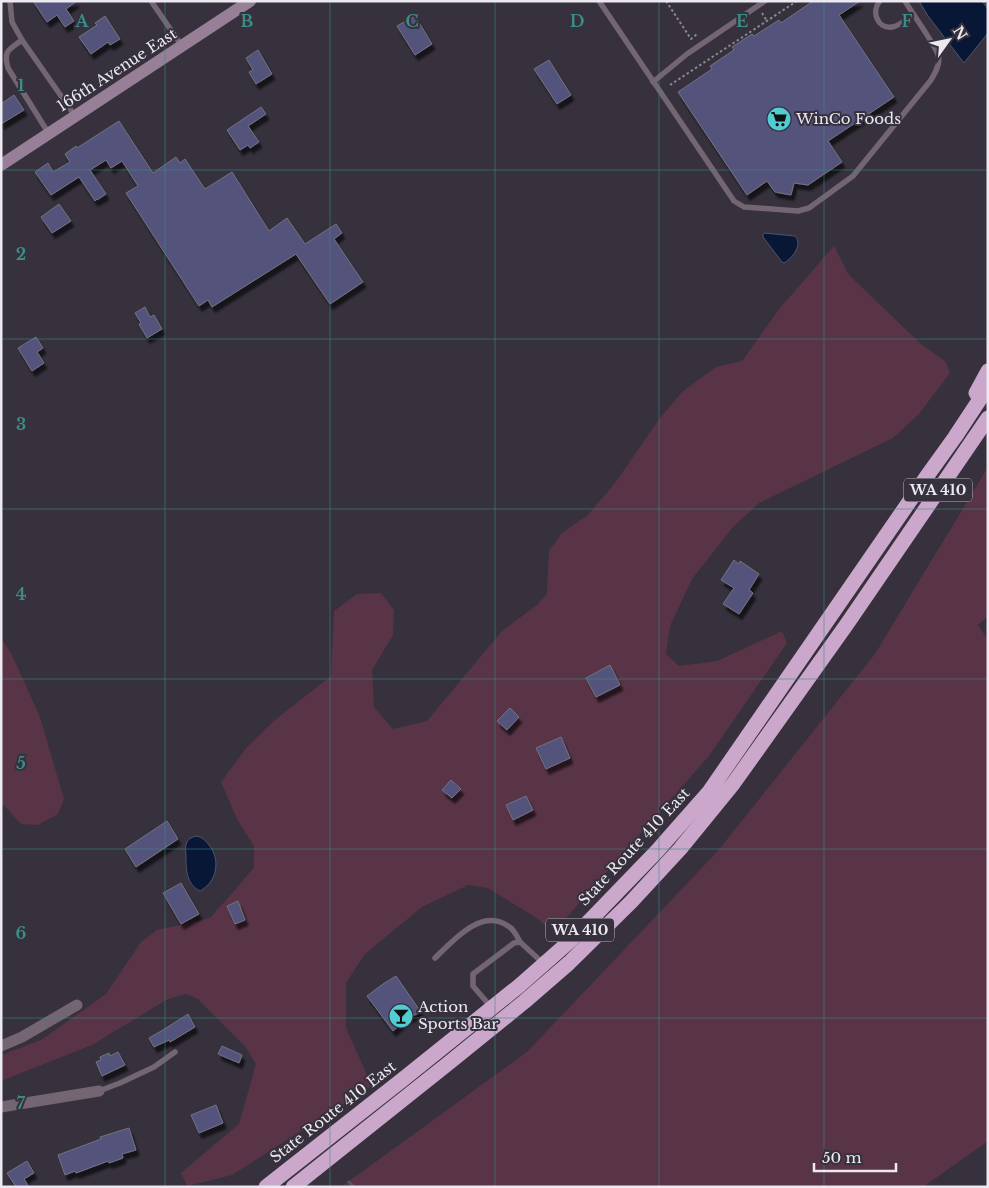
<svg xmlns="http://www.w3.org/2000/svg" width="989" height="1188" font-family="'Libre Baskerville',serif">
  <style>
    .green { fill: #593447 }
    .water { fill: #081736; stroke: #4c566e }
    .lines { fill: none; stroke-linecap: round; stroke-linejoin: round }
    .stream { stroke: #4c566e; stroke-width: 3 }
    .building { fill: #53537b; stroke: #727281; filter: url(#shadow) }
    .path { stroke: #8b8791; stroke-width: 2; stroke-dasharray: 2.5 2.5; stroke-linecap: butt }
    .lane { stroke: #746573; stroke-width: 5.5 }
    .street { stroke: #746573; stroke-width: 11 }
    .secondary { stroke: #978097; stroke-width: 12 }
    .highway { stroke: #cba7cb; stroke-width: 15 }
    .grid { fill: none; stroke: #3b8d88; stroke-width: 1; stroke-opacity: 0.55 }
    .labels { text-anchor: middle; stroke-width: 4; stroke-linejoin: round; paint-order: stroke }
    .shield { fill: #36313d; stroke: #b5b2bb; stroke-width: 1 }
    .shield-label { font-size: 14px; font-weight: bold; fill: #ece9f1 }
    .street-label { font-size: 15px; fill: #ece9f1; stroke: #36313d }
    .poi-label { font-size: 15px; fill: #ece9f1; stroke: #36313d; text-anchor: start }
    .grid-label { font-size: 16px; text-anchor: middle; font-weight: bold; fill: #3b8d88; stroke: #36313d; stroke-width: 4; stroke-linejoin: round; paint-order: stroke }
  </style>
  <defs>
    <filter id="shadow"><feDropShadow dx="3" dy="5.5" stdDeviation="1" flood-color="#0009"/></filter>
  </defs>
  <rect width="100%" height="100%" fill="#36313d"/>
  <g class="green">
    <path d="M 834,246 L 848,274 L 921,344 L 946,362 L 950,373 L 919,414 L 893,438 L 759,503 L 733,527 L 692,579 L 670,626 L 666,654 L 679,666 L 717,661 L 782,631 L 787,643 L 709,756 L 553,933 L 538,919 L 488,888 L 468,885 L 422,907 L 365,954 L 346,983 L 346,1028 L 372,1086 L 232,1175 L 187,1186 L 181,1173 L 239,1124 L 256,1064 L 245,1046 L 198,999 L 186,994 L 168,999 L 92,1045 L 1,1081 L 1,1055 L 41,1040 L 106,994 L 141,942 L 157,930 L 210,918 L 235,890 L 254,867 L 254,846 L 237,819 L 221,782 L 247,747 L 275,720 L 331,676 L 334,611 L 357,594 L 381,593 L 394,610 L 393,635 L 372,670 L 374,707 L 393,729 L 427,721 L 502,631 L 537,605 L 547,594 L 549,551 L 562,533 L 588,515 L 615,483 L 660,418 L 682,392 L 716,367 L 742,361 L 780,308 Z"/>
    <path d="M 988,467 L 988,616 L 978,625 L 988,640 L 988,1141 L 923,1187 L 341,1187 L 527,1052 L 716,853 L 875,654 Z"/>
    <path d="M 1,638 L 12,655 L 40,717 L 64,799 L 58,814 L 38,825 L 21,824 L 1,802 Z"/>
  </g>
  <g class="water">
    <path d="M 919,1 L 982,1 L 988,9 L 988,33 L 964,63 L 928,16 Z"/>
    <path d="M 764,233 L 795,236 C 803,244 793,258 784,263 L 782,262 L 763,237 L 763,234 Z"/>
    <path d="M 196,836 C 202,837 205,840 209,845 C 221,860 217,882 200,891 C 186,884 186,869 186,855 C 185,845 185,839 196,836 Z"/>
  </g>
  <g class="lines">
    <path class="stream" d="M 349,1182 L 354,1187"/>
  </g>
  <g class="building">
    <path d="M 33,1 L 77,1 L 66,9 L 74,21 L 65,27 L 57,15 L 47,22 Z"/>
    <path d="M 813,1 L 860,1 L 839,15 L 894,97 L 828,141 L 842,162 L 808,185 L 794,183 L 791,195 L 775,192 L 767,181 L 747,195 L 678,92 L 712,69 L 710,66 L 734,50 L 732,47 L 752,34 L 754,36 L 779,20 L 781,23 Z"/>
    <path d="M 105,16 L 120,39 L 110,45 L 108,42 L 91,54 L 79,37 L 97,25 L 95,23 Z"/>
    <path d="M 415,16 L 432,44 L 415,55 L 397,26 Z"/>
    <path d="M 258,50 L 272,74 L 256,84 L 249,72 L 253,70 L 246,58 Z"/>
    <path d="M 549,60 L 571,95 L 557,104 L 534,69 Z"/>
    <path d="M 14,95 L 24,110 L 1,124 L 1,104 Z"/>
    <path d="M 261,107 L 266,114 L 248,126 L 259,142 L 250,148 L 248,145 L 240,150 L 227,130 Z"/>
    <path d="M 119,121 L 153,173 L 176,157 L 180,163 L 185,159 L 205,189 L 232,172 L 269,231 L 287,218 L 305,244 L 336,224 L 342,233 L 334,239 L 363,282 L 330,304 L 296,254 L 212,307 L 208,300 L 199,306 L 126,193 L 138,186 L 122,161 L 111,168 L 106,160 L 90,170 L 106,194 L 97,200 L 97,199 L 95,201 L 79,177 L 51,195 L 35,172 L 48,163 L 53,172 L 70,162 L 65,154 L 76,146 L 77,148 Z"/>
    <path d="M 59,204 L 71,221 L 52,233 L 41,217 Z"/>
    <path d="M 145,307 L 150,317 L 154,315 L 162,329 L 147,338 L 139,324 L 141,323 L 135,313 Z"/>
    <path d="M 36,337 L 43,348 L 37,352 L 44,363 L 32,371 L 18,348 Z"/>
    <path d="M 734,560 L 739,564 L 740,561 L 759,574 L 749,590 L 753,593 L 739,614 L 723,604 L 734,588 L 721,580 Z"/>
    <path d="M 610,665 L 620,685 L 596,697 L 586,678 Z"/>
    <path d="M 510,708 L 519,717 L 507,730 L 497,721 Z"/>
    <path d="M 561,737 L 570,758 L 546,769 L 536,748 Z"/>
    <path d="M 451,780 L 461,789 L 452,798 L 442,790 Z"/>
    <path d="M 526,796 L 533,810 L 513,820 L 506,805 Z"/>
    <path d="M 167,821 L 178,839 L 136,867 L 125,849 Z"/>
    <path d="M 181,883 L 199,914 L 181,924 L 163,893 Z"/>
    <path d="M 238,901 L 245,920 L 235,924 L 227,906 Z"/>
    <path d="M 396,976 L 421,1012 L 406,1019 L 393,1031 L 367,996 L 383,984 Z"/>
    <path d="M 188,1014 L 195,1027 L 170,1042 L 169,1040 L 154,1047 L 149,1038 L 163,1030 Z"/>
    <path d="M 222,1046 L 242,1055 L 239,1063 L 218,1054 Z"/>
    <path d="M 118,1052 L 125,1065 L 102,1076 L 96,1062 L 101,1060 L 100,1057 L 109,1053 L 110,1056 Z"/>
    <path d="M 216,1105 L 223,1123 L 199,1133 L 191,1115 Z"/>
    <path d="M 129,1128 L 136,1150 L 122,1154 L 123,1158 L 109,1163 L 108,1161 L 76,1173 L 75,1171 L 65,1175 L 58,1155 L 101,1139 L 100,1137 Z"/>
    <path d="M 27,1161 L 34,1173 L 24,1179 L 29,1187 L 16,1187 L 7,1173 Z"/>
  </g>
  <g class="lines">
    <g class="path">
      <path d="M 666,1 L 691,39 L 697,34 L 698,35"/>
      <path d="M 762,13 L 767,21"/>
      <path d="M 670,85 L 797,1"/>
    </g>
    <g class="lane">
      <path d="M 10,1 L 12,22 L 22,40 L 75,116"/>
      <path d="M 151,1 L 182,46"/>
      <path d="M 599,1 L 734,201 L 744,207 L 798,211 L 809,208 L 853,176 L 931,80 C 935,73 939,67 939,58 C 938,48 911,12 905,1"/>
      <path d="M 880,1 C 871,11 877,29 892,27 C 900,26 907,19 913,14"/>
      <path d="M 22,40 C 9,50 3,50 8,68 L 49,134"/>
      <path d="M 653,82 L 687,54 L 765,1"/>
      <path d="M 435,958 C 452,942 481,907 508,926 C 514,929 517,936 520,942"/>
      <path d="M 491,1007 L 473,986 L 473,974 L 514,943 L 520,942 L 544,964"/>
      <path d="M 99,1091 L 120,1083 L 154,1067 L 175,1052"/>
    </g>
    <g class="street">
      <path d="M 1,1046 L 22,1037 L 77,1005"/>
      <path d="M 1,1107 L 99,1091"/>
    </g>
    <path class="secondary" d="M 1,165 L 250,1"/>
    <g class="highway">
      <path d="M 976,393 L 988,371"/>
      <path d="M 266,1187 L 402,1080 L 519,986 L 570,941 L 657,851 L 709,792 L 927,476 L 955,437 L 988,387"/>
      <path d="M 293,1187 L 450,1062 L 524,1002 L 569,963 L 631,902 L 680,849 L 733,784 L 847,624 L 988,418"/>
    </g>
  </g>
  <path class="grid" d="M 165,1 L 165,1187M 330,1 L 330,1187M 495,1 L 495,1187M 659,1 L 659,1187M 824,1 L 824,1187M 1,170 L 988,170M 1,339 L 988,339M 1,509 L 988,509M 1,679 L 988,679M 1,849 L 988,849M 1,1018 L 988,1018"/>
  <defs>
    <symbol id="supermarket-disc" viewBox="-11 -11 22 22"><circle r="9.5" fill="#51ccd2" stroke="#36313d"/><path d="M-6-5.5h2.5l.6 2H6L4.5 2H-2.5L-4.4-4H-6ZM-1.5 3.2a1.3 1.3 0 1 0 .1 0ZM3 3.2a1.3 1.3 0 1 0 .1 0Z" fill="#111"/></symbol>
    <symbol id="bar-disc" viewBox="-11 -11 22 22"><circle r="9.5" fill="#51ccd2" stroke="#36313d"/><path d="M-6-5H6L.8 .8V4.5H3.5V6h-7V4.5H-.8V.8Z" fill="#111"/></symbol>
  </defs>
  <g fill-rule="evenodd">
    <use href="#supermarket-disc" x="765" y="105" width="28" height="28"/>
    <use href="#bar-disc" x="387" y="1002" width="28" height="28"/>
  </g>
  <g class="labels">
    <g class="shield">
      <rect x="904" y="478.5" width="68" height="23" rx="4"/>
      <rect x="546" y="918.5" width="68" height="23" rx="4"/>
    </g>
    <g class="shield-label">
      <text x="938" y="495">WA 410</text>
      <text x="580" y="935">WA 410</text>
    </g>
    <g class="street-label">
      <text transform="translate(117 70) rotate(-33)" y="5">166th Avenue East</text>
      <text transform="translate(634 847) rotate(-47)" y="5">State Route 410 East</text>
      <text transform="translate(333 1112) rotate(-38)" y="5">State Route 410 East</text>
    </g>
    <g class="poi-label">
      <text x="796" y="124">WinCo Foods</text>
      <text x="418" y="1012">Action<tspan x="418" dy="17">Sports Bar</tspan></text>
    </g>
  </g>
  <g class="grid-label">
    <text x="82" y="27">A</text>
    <text x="247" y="27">B</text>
    <text x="412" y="27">C</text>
    <text x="577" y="27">D</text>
    <text x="742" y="27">E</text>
    <text x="907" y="27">F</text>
    <text x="21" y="91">1</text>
    <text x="21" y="260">2</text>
    <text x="21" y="430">3</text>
    <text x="21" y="600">4</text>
    <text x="21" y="769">5</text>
    <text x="21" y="939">6</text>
    <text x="21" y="1109">7</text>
  </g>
  <rect width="989" height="1188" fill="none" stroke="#ece9f1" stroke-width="5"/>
  <g transform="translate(949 40) rotate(57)" stroke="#36313d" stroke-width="4" paint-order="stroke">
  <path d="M0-4L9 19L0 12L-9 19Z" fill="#ece9f1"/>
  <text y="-8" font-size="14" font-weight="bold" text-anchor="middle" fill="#ece9f1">N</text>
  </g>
  <path d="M814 1163v8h82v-8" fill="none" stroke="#ece9f1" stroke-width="2.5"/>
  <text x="822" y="1163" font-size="15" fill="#ece9f1" stroke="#36313d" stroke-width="4" paint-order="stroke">50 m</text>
</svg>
